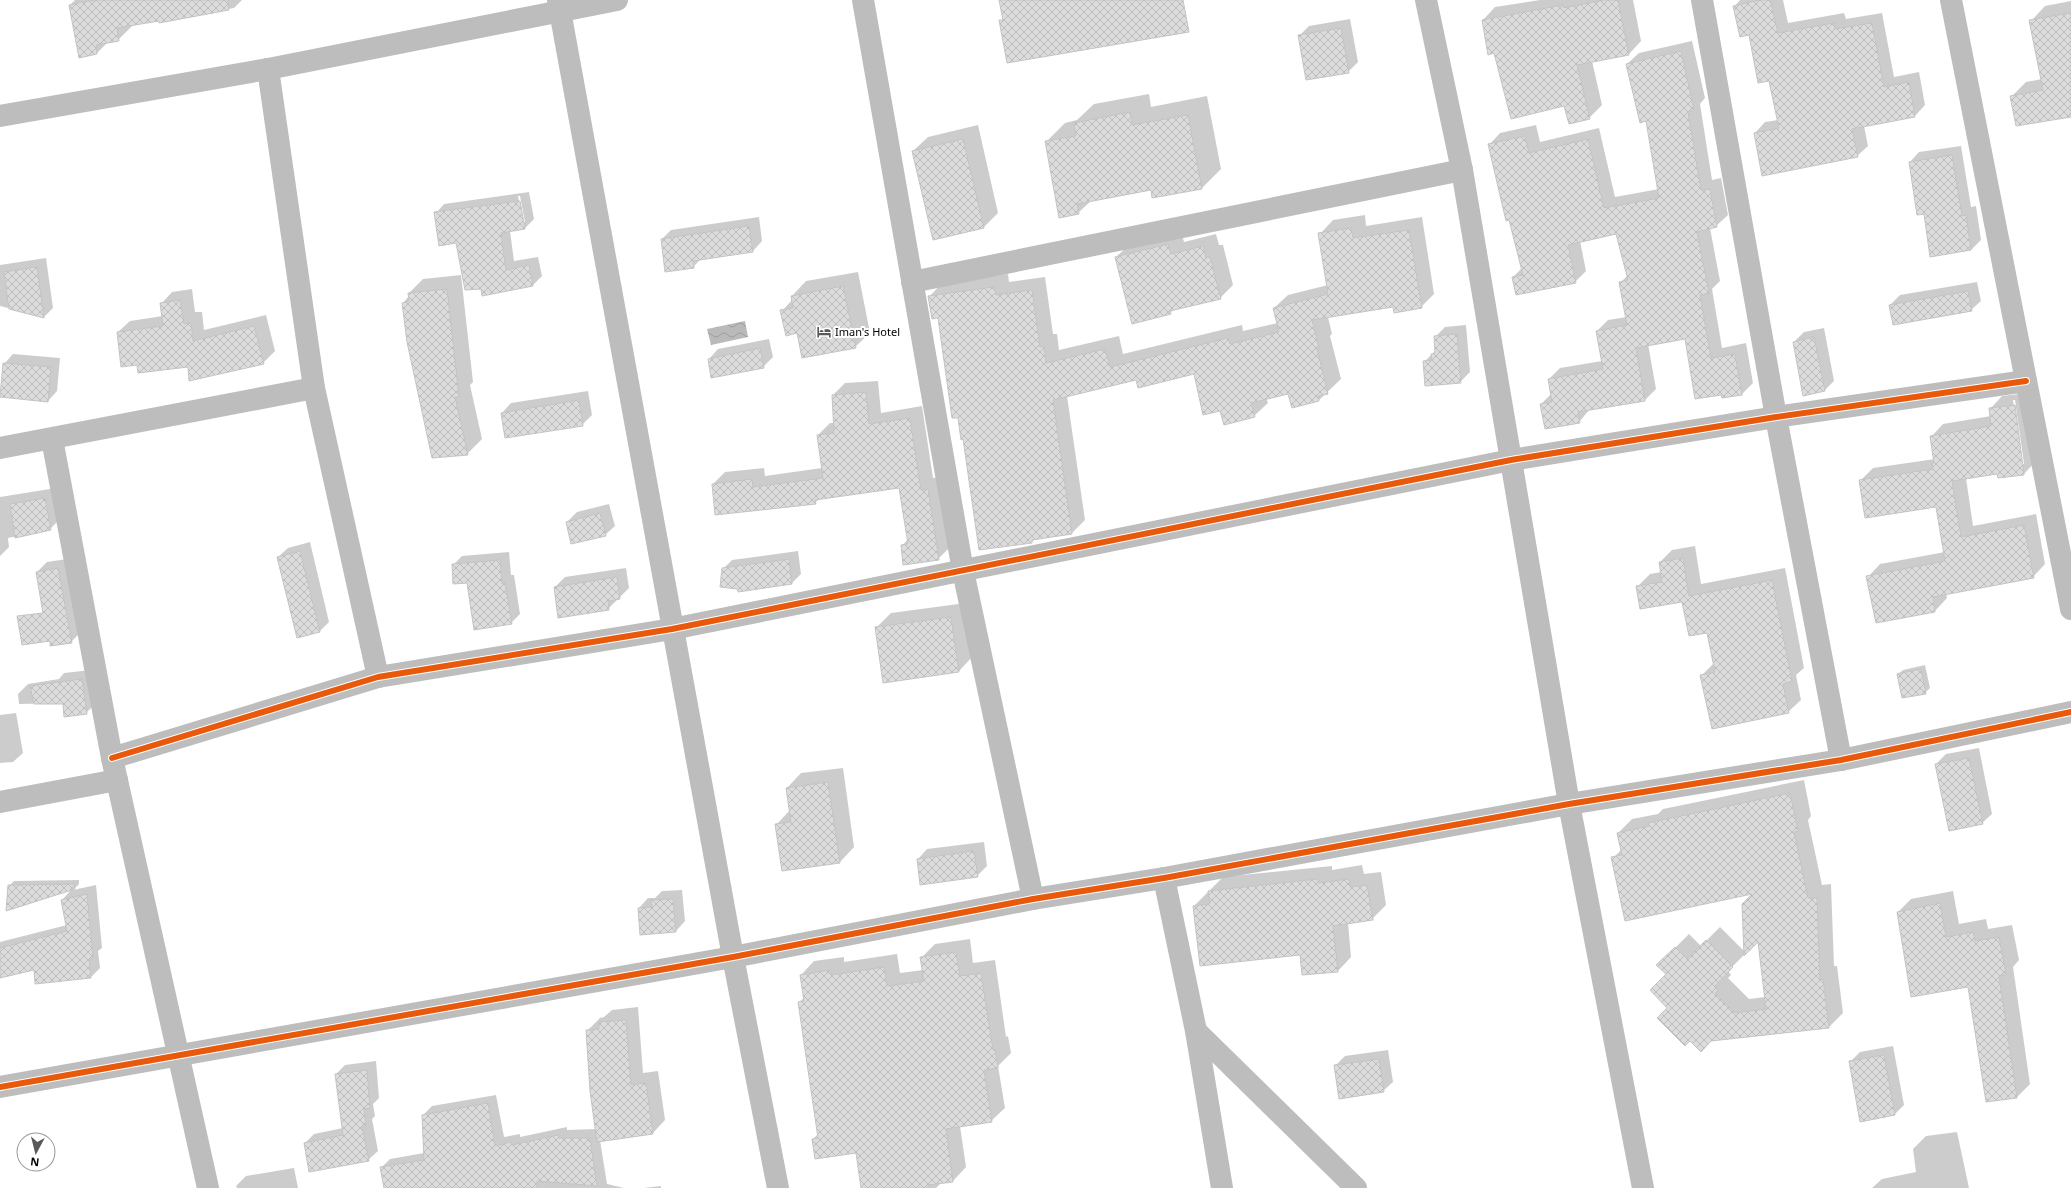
<svg xmlns="http://www.w3.org/2000/svg" width="2071" height="1188" font-family="'Noto Sans',sans-serif">
  <style>
    .water { fill: url(#water-waves) }
    .shadow { fill: #0003; fill-rule: evenodd }
    .building { fill: url(#building-cross-hatch); stroke: #c4c4c4 }
    .lines { fill: none; stroke-linecap: round; stroke-linejoin: round }
    .minor { stroke: #bdbdbd; stroke-width: 22 }
    .cycleway-casing { stroke: #fff; stroke-width: 8 }
    .cycleway { stroke: #e8590c; stroke-width: 6 }
    .labels { text-anchor: middle; stroke-width: 4; stroke-linejoin: round; paint-order: stroke }
    .poi-label { font-size: 11px; fill: #000; stroke: #fff; text-anchor: start }
  </style>
  <defs>
    <pattern id="water-waves" width="16" height="10" patternUnits="userSpaceOnUse"><rect width="16" height="10" fill="#bababa"/><path d="M0 5q4-4 8 0t8 0" fill="none" stroke="#9e9e9e"/></pattern>
    <pattern id="building-cross-hatch" width="8" height="8" patternUnits="userSpaceOnUse"><rect width="8" height="8" fill="#dcdcdc"/><path d="M0 0l8 8M0 8l8-8" fill="none" stroke="#bbb"/></pattern>
  </defs>
  <rect width="100%" height="100%" fill="#fff"/>
  <path class="water" d="M 745,321 L 748,337 L 711,345 L 707,329 Z"/>
  <g class="shadow">
    <path d="M 75,0 L 242,0 L 234,8 L 133,25 L 118,40 L 109,41 L 97,53 L 70,5 Z"/>
    <path d="M 1540,0 L 1633,0 L 1641,41 L 1629,54 L 1592,61 L 1602,105 L 1589,118 L 1565,104 L 1495,52 L 1483,20 L 1495,7 Z"/>
    <path d="M 1740,0 L 1783,0 L 1788,23 L 1844,13 L 1846,19 L 1882,13 L 1894,77 L 1919,72 L 1925,105 L 1915,116 L 1864,126 L 1868,146 L 1857,156 L 1755,133 L 1765,122 L 1778,120 L 1769,79 L 1750,34 L 1734,7 Z"/>
    <path d="M 2071,1 L 2071,116 L 2011,97 L 2026,82 L 2042,79 L 2031,21 L 2045,6 Z"/>
    <path d="M 1350,19 L 1358,62 L 1348,72 L 1300,35 L 1309,26 Z"/>
    <path d="M 1692,41 L 1705,98 L 1700,104 L 1712,180 L 1721,178 L 1728,215 L 1716,226 L 1710,228 L 1720,281 L 1712,289 L 1722,348 L 1746,343 L 1753,383 L 1742,394 L 1722,397 L 1685,338 L 1648,344 L 1656,389 L 1645,400 L 1590,409 L 1579,422 L 1541,404 L 1551,394 L 1549,379 L 1560,368 L 1602,361 L 1597,331 L 1608,320 L 1627,317 L 1621,282 L 1628,275 L 1617,233 L 1580,241 L 1586,271 L 1575,282 L 1513,277 L 1522,268 L 1489,145 L 1500,133 L 1536,125 L 1540,142 L 1599,128 L 1615,197 L 1659,189 L 1647,120 L 1627,64 L 1639,53 Z"/>
    <path d="M 1149,94 L 1151,107 L 1207,96 L 1221,169 L 1202,188 L 1152,189 L 1092,200 L 1078,213 L 1046,142 L 1065,123 L 1077,120 L 1094,104 Z"/>
    <path d="M 978,125 L 998,213 L 984,227 L 913,151 L 928,137 Z"/>
    <path d="M 1961,146 L 1971,207 L 1976,206 L 1981,240 L 1971,250 L 1931,255 L 1925,213 L 1910,162 L 1919,152 Z"/>
    <path d="M 529,192 L 534,219 L 525,228 L 510,231 L 514,261 L 538,257 L 542,276 L 533,285 L 483,294 L 482,287 L 456,242 L 436,213 L 444,204 ZM 518,196 L 520,196 L 525,222 L 523,222 Z"/>
    <path d="M 1365,215 L 1366,226 L 1422,217 L 1434,294 L 1421,307 L 1394,306 L 1328,317 L 1332,334 L 1330,336 L 1341,379 L 1319,400 L 1292,407 L 1289,393 L 1266,398 L 1268,403 L 1254,416 L 1221,409 L 1194,373 L 1136,378 L 1067,396 L 1085,520 L 1072,533 L 1035,539 L 1032,542 L 964,438 L 939,317 L 929,297 L 942,283 L 1008,274 L 1009,282 L 1045,277 L 1053,334 L 1057,334 L 1059,350 L 1119,336 L 1123,354 L 1242,325 L 1243,331 L 1278,323 L 1274,308 L 1288,295 L 1328,285 L 1320,234 L 1333,220 Z"/>
    <path d="M 759,217 L 762,241 L 753,251 L 701,259 L 693,267 L 662,239 L 671,230 Z"/>
    <path d="M 1181,231 L 1184,242 L 1216,234 L 1219,245 L 1223,245 L 1233,285 L 1220,298 L 1174,309 L 1170,313 L 1116,257 L 1130,244 Z"/>
    <path d="M 46,258 L 53,308 L 44,317 L 0,306 L 0,265 Z"/>
    <path d="M 858,272 L 870,333 L 855,347 L 798,332 L 782,311 L 792,300 L 792,296 L 806,281 Z"/>
    <path d="M 461,275 L 473,382 L 470,385 L 482,439 L 467,454 L 403,303 L 409,296 L 409,293 L 423,279 Z"/>
    <path d="M 1977,282 L 1981,301 L 1971,310 L 1890,305 L 1900,295 Z"/>
    <path d="M 192,289 L 195,312 L 202,312 L 204,330 L 266,315 L 275,351 L 263,363 L 189,366 L 138,364 L 118,332 L 130,321 L 163,316 L 161,304 L 172,292 Z"/>
    <path d="M 1466,325 L 1470,372 L 1460,382 L 1424,362 L 1436,350 L 1435,337 L 1445,327 Z"/>
    <path d="M 1824,328 L 1834,381 L 1824,391 L 1794,342 L 1804,332 Z"/>
    <path d="M 769,339 L 773,357 L 763,367 L 712,377 L 709,359 L 718,349 Z"/>
    <path d="M 13,354 L 60,358 L 57,391 L 48,401 L 4,364 Z"/>
    <path d="M 878,381 L 881,413 L 922,406 L 933,478 L 940,477 L 950,547 L 938,559 L 902,546 L 908,539 L 900,487 L 820,498 L 815,503 L 713,484 L 725,472 L 764,468 L 765,476 L 822,468 L 818,435 L 830,423 L 835,423 L 833,395 L 845,383 Z"/>
    <path d="M 588,391 L 592,415 L 582,425 L 502,413 L 511,403 Z"/>
    <path d="M 2027,393 L 2036,461 L 2024,474 L 1998,473 L 1966,478 L 1973,526 L 2036,514 L 2045,564 L 2033,577 L 1946,593 L 1947,598 L 1935,611 L 1877,622 L 1868,577 L 1880,564 L 1945,552 L 1937,505 L 1860,481 L 1873,468 L 1935,459 L 1931,437 L 1943,424 L 1991,416 L 1990,409 L 2002,396 ZM 2013,400 L 2015,400 L 2024,464 L 2022,464 Z"/>
    <path d="M 56,488 L 62,517 L 50,529 L 8,538 L 9,547 L 0,556 L 0,497 Z"/>
    <path d="M 609,504 L 615,526 L 605,535 L 567,522 L 577,512 Z"/>
    <path d="M 310,542 L 329,622 L 320,631 L 278,557 L 288,548 Z"/>
    <path d="M 1695,546 L 1701,584 L 1785,568 L 1804,668 L 1796,675 L 1801,700 L 1788,712 L 1701,676 L 1714,663 L 1707,632 L 1683,601 L 1637,587 L 1650,574 L 1662,572 L 1660,562 L 1672,550 Z"/>
    <path d="M 798,551 L 801,574 L 792,583 L 739,591 L 723,569 L 732,560 Z"/>
    <path d="M 509,552 L 511,575 L 514,575 L 520,614 L 511,623 L 453,565 L 462,556 Z"/>
    <path d="M 67,559 L 81,632 L 71,642 L 50,640 L 37,572 L 47,562 Z"/>
    <path d="M 626,568 L 629,588 L 608,609 L 555,587 L 565,577 Z"/>
    <path d="M 966,603 L 973,656 L 959,671 L 884,681 L 876,628 L 891,613 Z"/>
    <path d="M 1925,665 L 1930,688 L 1925,693 L 1898,674 L 1903,670 Z"/>
    <path d="M 91,670 L 96,703 L 86,713 L 64,703 L 19,704 L 18,694 L 28,684 L 59,679 L 64,673 Z"/>
    <path d="M 16,713 L 23,753 L 13,762 L 0,763 L 0,715 Z"/>
    <path d="M 1979,748 L 1992,814 L 1982,823 L 1936,764 L 1946,754 Z"/>
    <path d="M 843,768 L 854,847 L 840,862 L 776,825 L 790,810 L 787,788 L 801,773 Z"/>
    <path d="M 1804,780 L 1811,816 L 1808,820 L 1822,885 L 1831,884 L 1834,966 L 1837,966 L 1843,1013 L 1829,1027 L 1669,1008 L 1667,974 L 1658,965 L 1689,934 L 1701,946 L 1720,927 L 1745,952 L 1755,893 L 1613,858 L 1622,849 L 1618,833 L 1632,819 L 1658,814 L 1663,809 ZM 1759,940 L 1765,997 L 1749,999 L 1728,978 L 1731,975 L 1728,971 Z"/>
    <path d="M 984,842 L 987,866 L 977,876 L 918,859 L 927,849 Z"/>
    <path d="M 1362,865 L 1364,874 L 1381,872 L 1386,905 L 1372,919 L 1348,923 L 1351,957 L 1338,971 L 1194,906 L 1223,877 L 1332,866 L 1332,870 Z"/>
    <path d="M 79,880 L 79,884 L 73,890 L 96,885 L 102,948 L 98,951 L 100,968 L 91,977 L 35,969 L 0,977 L 0,942 L 67,925 L 62,900 L 72,889 L 9,886 L 14,881 Z"/>
    <path d="M 682,890 L 685,921 L 676,931 L 639,908 L 648,898 L 655,898 L 662,891 Z"/>
    <path d="M 1953,891 L 1959,924 L 1986,919 L 1988,929 L 2012,925 L 2019,960 L 2013,967 L 2030,1084 L 2017,1097 L 1987,1101 L 1969,985 L 1898,912 L 1911,899 Z"/>
    <path d="M 970,939 L 973,963 L 995,960 L 1006,1037 L 1008,1036 L 1011,1053 L 998,1066 L 1005,1108 L 991,1121 L 960,1126 L 966,1167 L 953,1181 L 942,1182 L 936,1188 L 862,1188 L 857,1152 L 813,1139 L 819,1133 L 799,1002 L 804,998 L 801,975 L 814,961 L 844,957 L 844,962 L 897,954 L 900,973 L 923,970 L 921,958 L 935,944 Z"/>
    <path d="M 638,1007 L 643,1073 L 658,1071 L 665,1120 L 653,1133 L 600,1140 L 607,1184 L 624,1188 L 385,1188 L 381,1168 L 390,1159 L 424,1153 L 423,1115 L 432,1106 L 496,1095 L 504,1137 L 520,1134 L 520,1137 L 567,1127 L 567,1130 L 596,1129 L 587,1031 L 600,1018 L 604,1017 L 612,1010 Z"/>
    <path d="M 1893,1046 L 1904,1105 L 1894,1115 L 1850,1062 L 1860,1052 Z"/>
    <path d="M 1388,1050 L 1393,1082 L 1383,1091 L 1335,1066 L 1345,1056 Z"/>
    <path d="M 376,1061 L 379,1098 L 373,1104 L 375,1116 L 372,1119 L 378,1151 L 368,1160 L 305,1143 L 314,1134 L 343,1128 L 336,1074 L 345,1065 Z"/>
    <path d="M 1957,1132 L 1969,1188 L 1872,1188 L 1882,1179 L 1916,1172 L 1913,1149 L 1926,1136 Z"/>
    <path d="M 294,1168 L 298,1188 L 237,1188 L 236,1186 L 246,1176 Z"/>
    <path d="M 661,1186 L 661,1188 L 644,1188 Z"/>
  </g>
  <g class="building">
    <path d="M 95,0 L 228,0 L 229,10 L 159,23 L 159,21 L 117,28 L 119,41 L 96,45 L 97,54 L 79,58 L 69,5 Z"/>
    <path d="M 999,0 L 1183,0 L 1189,32 L 1007,63 L 999,20 L 1003,20 Z"/>
    <path d="M 1604,0 L 1618,0 L 1629,55 L 1577,65 L 1590,119 L 1569,124 L 1564,106 L 1511,119 L 1494,53 L 1488,55 L 1482,20 L 1563,5 L 1564,8 Z"/>
    <path d="M 1760,0 L 1770,0 L 1778,33 L 1834,23 L 1835,29 L 1872,23 L 1884,87 L 1909,82 L 1915,117 L 1852,129 L 1858,157 L 1762,176 L 1754,133 L 1779,128 L 1769,81 L 1758,83 L 1749,35 L 1740,37 L 1733,6 Z"/>
    <path d="M 2071,13 L 2071,117 L 2016,126 L 2010,96 L 2043,90 L 2029,20 Z"/>
    <path d="M 1341,28 L 1349,73 L 1306,80 L 1298,35 Z"/>
    <path d="M 1681,51 L 1694,110 L 1688,112 L 1701,190 L 1710,189 L 1717,227 L 1697,232 L 1709,293 L 1700,295 L 1711,358 L 1735,354 L 1742,395 L 1722,398 L 1721,395 L 1695,399 L 1685,339 L 1636,348 L 1645,401 L 1578,412 L 1580,423 L 1545,429 L 1540,404 L 1552,402 L 1548,379 L 1603,369 L 1596,331 L 1627,325 L 1619,282 L 1628,280 L 1616,234 L 1568,245 L 1576,283 L 1516,295 L 1512,277 L 1523,275 L 1509,220 L 1506,221 L 1488,144 L 1525,136 L 1529,153 L 1588,139 L 1604,208 L 1659,198 L 1646,121 L 1640,123 L 1626,64 Z"/>
    <path d="M 1130,112 L 1132,125 L 1188,115 L 1202,189 L 1152,198 L 1151,190 L 1077,204 L 1079,214 L 1059,218 L 1045,141 L 1076,136 L 1074,123 Z"/>
    <path d="M 963,139 L 984,228 L 933,240 L 912,151 Z"/>
    <path d="M 1952,155 L 1962,216 L 1966,215 L 1971,250 L 1930,257 L 1924,214 L 1917,215 L 1909,162 Z"/>
    <path d="M 520,201 L 525,229 L 501,233 L 506,270 L 529,265 L 533,286 L 482,296 L 481,289 L 465,290 L 456,243 L 439,246 L 434,212 Z"/>
    <path d="M 749,226 L 753,252 L 693,261 L 694,268 L 665,272 L 661,239 Z"/>
    <path d="M 1351,228 L 1353,238 L 1409,230 L 1422,308 L 1394,313 L 1393,307 L 1312,320 L 1319,348 L 1317,349 L 1328,394 L 1318,396 L 1319,401 L 1292,408 L 1288,394 L 1251,403 L 1255,417 L 1224,425 L 1220,411 L 1203,415 L 1194,374 L 1138,388 L 1136,380 L 1053,400 L 1072,534 L 1032,540 L 1032,543 L 979,550 L 963,439 L 961,440 L 958,418 L 952,418 L 938,318 L 932,319 L 928,296 L 994,287 L 996,295 L 1032,290 L 1040,347 L 1044,347 L 1046,363 L 1105,349 L 1110,367 L 1228,338 L 1230,344 L 1279,332 L 1273,308 L 1328,294 L 1318,233 Z"/>
    <path d="M 1168,244 L 1171,254 L 1203,246 L 1206,258 L 1210,257 L 1221,299 L 1170,311 L 1171,314 L 1132,324 L 1115,257 Z"/>
    <path d="M 37,267 L 44,318 L 9,309 L 4,272 Z"/>
    <path d="M 843,286 L 856,348 L 802,358 L 797,333 L 786,336 L 780,310 L 793,308 L 791,296 Z"/>
    <path d="M 447,289 L 459,397 L 455,397 L 468,455 L 432,458 L 407,342 L 402,303 L 409,301 L 408,293 Z"/>
    <path d="M 1968,291 L 1972,311 L 1893,325 L 1889,305 Z"/>
    <path d="M 180,300 L 184,324 L 191,323 L 193,341 L 254,326 L 264,364 L 189,381 L 188,367 L 138,373 L 137,365 L 121,367 L 117,332 L 163,326 L 160,303 Z"/>
    <path d="M 1457,334 L 1461,383 L 1425,386 L 1423,361 L 1432,360 L 1431,354 L 1435,353 L 1434,336 Z"/>
    <path d="M 1814,337 L 1825,391 L 1803,396 L 1793,342 Z"/>
    <path d="M 760,348 L 764,368 L 711,378 L 708,359 Z"/>
    <path d="M 3,363 L 51,367 L 48,402 L 0,397 Z"/>
    <path d="M 866,392 L 869,424 L 910,418 L 921,490 L 928,489 L 939,560 L 903,565 L 901,545 L 908,544 L 899,488 L 815,500 L 816,504 L 715,515 L 712,484 L 752,479 L 753,487 L 823,478 L 817,435 L 834,433 L 832,395 Z"/>
    <path d="M 579,400 L 583,426 L 505,438 L 501,413 Z"/>
    <path d="M 2015,405 L 2024,475 L 1998,478 L 1997,474 L 1952,481 L 1961,537 L 2024,525 L 2034,578 L 1933,597 L 1935,612 L 1876,623 L 1866,576 L 1945,561 L 1936,507 L 1865,518 L 1859,480 L 1933,469 L 1932,463 L 1934,463 L 1930,436 L 1991,426 L 1989,408 Z"/>
    <path d="M 45,498 L 51,530 L 15,538 L 10,504 Z"/>
    <path d="M 600,513 L 606,536 L 571,544 L 566,522 Z"/>
    <path d="M 300,551 L 320,632 L 297,638 L 277,557 Z"/>
    <path d="M 1683,558 L 1689,596 L 1772,580 L 1792,681 L 1783,684 L 1789,713 L 1712,729 L 1700,675 L 1715,672 L 1707,633 L 1689,636 L 1682,602 L 1640,609 L 1636,586 L 1662,582 L 1659,562 Z"/>
    <path d="M 789,559 L 792,584 L 738,592 L 737,589 L 720,587 L 722,568 Z"/>
    <path d="M 500,560 L 502,584 L 505,583 L 512,624 L 474,630 L 467,583 L 453,584 L 452,564 Z"/>
    <path d="M 58,568 L 72,643 L 50,646 L 50,641 L 22,645 L 17,616 L 43,613 L 36,572 Z"/>
    <path d="M 617,577 L 620,599 L 608,601 L 609,610 L 558,618 L 554,587 Z"/>
    <path d="M 951,617 L 959,672 L 883,683 L 875,627 Z"/>
    <path d="M 1921,669 L 1926,694 L 1902,698 L 1897,674 Z"/>
    <path d="M 82,679 L 87,714 L 64,717 L 63,704 L 34,704 L 30,686 Z"/>
    <path d="M 1969,758 L 1983,824 L 1949,831 L 1935,764 Z"/>
    <path d="M 828,782 L 840,863 L 782,871 L 775,824 L 791,822 L 786,788 Z"/>
    <path d="M 1790,793 L 1798,831 L 1794,832 L 1808,898 L 1817,898 L 1820,980 L 1823,979 L 1829,1028 L 1711,1041 L 1701,1052 L 1690,1041 L 1685,1046 L 1657,1018 L 1667,1008 L 1650,990 L 1666,974 L 1656,965 L 1675,947 L 1687,959 L 1706,940 L 1733,967 L 1715,986 L 1718,990 L 1715,993 L 1735,1013 L 1766,1009 L 1758,942 L 1744,956 L 1742,904 L 1752,894 L 1625,921 L 1611,857 L 1622,855 L 1617,833 L 1649,826 L 1648,823 Z"/>
    <path d="M 974,851 L 978,877 L 920,885 L 917,859 Z"/>
    <path d="M 1318,879 L 1318,883 L 1349,879 L 1350,887 L 1367,885 L 1373,920 L 1333,926 L 1338,972 L 1302,975 L 1300,955 L 1200,966 L 1193,906 L 1210,904 L 1208,891 Z"/>
    <path d="M 74,884 L 75,889 L 6,911 L 8,885 Z"/>
    <path d="M 87,894 L 93,958 L 89,959 L 91,978 L 35,984 L 34,970 L 0,978 L 0,948 L 67,931 L 61,900 Z"/>
    <path d="M 673,899 L 676,932 L 640,935 L 638,908 L 652,907 L 651,900 Z"/>
    <path d="M 1940,903 L 1946,937 L 1973,932 L 1975,941 L 1999,937 L 2006,974 L 1999,976 L 2017,1098 L 1986,1102 L 1968,987 L 1911,997 L 1897,912 Z"/>
    <path d="M 956,952 L 960,976 L 981,973 L 993,1050 L 995,1049 L 998,1068 L 984,1070 L 992,1122 L 946,1129 L 953,1182 L 928,1185 L 928,1188 L 861,1188 L 856,1153 L 815,1159 L 812,1139 L 818,1138 L 798,1002 L 804,1001 L 800,975 L 830,970 L 831,975 L 884,967 L 887,986 L 924,981 L 920,957 Z"/>
    <path d="M 626,1020 L 631,1085 L 646,1083 L 653,1134 L 597,1142 L 590,1091 L 586,1030 L 599,1029 L 599,1022 Z"/>
    <path d="M 1884,1055 L 1895,1115 L 1860,1122 L 1849,1061 Z"/>
    <path d="M 1379,1059 L 1384,1092 L 1339,1099 L 1334,1065 Z"/>
    <path d="M 367,1070 L 370,1108 L 364,1109 L 366,1126 L 362,1127 L 369,1161 L 309,1172 L 304,1143 L 343,1135 L 335,1074 Z"/>
    <path d="M 488,1103 L 495,1146 L 511,1142 L 512,1145 L 558,1135 L 559,1138 L 590,1138 L 597,1186 L 537,1181 L 537,1188 L 384,1188 L 380,1167 L 424,1160 L 422,1115 Z"/>
  </g>
  <g class="lines">
    <g class="minor">
      <path d="M 558,0 L 733,957 L 778,1188"/>
      <path d="M 863,0 L 963,571 L 1033,899"/>
      <path d="M 1426,0 L 1462,170 L 1569,804 L 1643,1188"/>
      <path d="M 1702,0 L 1776,417 L 1841,760"/>
      <path d="M 1951,0 L 2071,609"/>
      <path d="M 268,69 L 314,388 L 378,677"/>
      <path d="M 0,116 L 268,69 L 617,0"/>
      <path d="M 912,282 L 1462,170"/>
      <path d="M 52,439 L 112,758 L 208,1188"/>
      <path d="M 0,448 L 314,388"/>
      <path d="M 112,758 L 378,677 L 672,629 L 1511,460 L 1776,417 L 2026,381"/>
      <path d="M 0,802 L 117,780"/>
      <path d="M 1164,878 L 1196,1031 L 1222,1188"/>
      <path d="M 1196,1031 L 1356,1188"/>
      <path d="M 0,1087 L 733,957 L 1033,899 L 1164,878 L 1569,804 L 1841,760 L 2071,712"/>
    </g>
    <defs>
      <g id="cycleway">
        <path d="M 112,758 L 378,677 L 672,629 L 1511,460 L 1776,417 L 2026,381"/>
        <path d="M 0,1087 L 733,957 L 1033,899 L 1164,878 L 1569,804 L 1841,760 L 2071,712"/>
      </g>
    </defs>
    <use href="#cycleway" class="cycleway-casing"/>
    <use href="#cycleway" class="cycleway"/>
  </g>
  <defs>
    <symbol id="hotel-bare" viewBox="-9 -9 18 18"><path d="M-6-4.5h1.5V1H6V5H4.5V3h-9V5H-6ZM-4 0a1.8 1.8 0 1 1 3.6 0ZM.5 0V-2.5h3Q6-2.5 6 0Z" fill="#595959" stroke="#fff" stroke-width="2.5" paint-order="stroke"/></symbol>
  </defs>
  <g fill-rule="evenodd">
    <use href="#hotel-bare" x="814" y="322" width="20" height="20"/>
  </g>
  <g class="labels">
    <g class="poi-label">
      <text x="835" y="336">Iman's Hotel</text>
    </g>
  </g>
  <g transform="translate(36 1152) rotate(187)"><circle r="19" fill="#ffffff" stroke="#999999"/>
  <path d="M0-3L7 15L0 10L-7 15Z" fill="#595959"/>
  <text y="-6" font-size="11" font-weight="bold" text-anchor="middle" fill="#000000">N</text>
  </g>
</svg>
